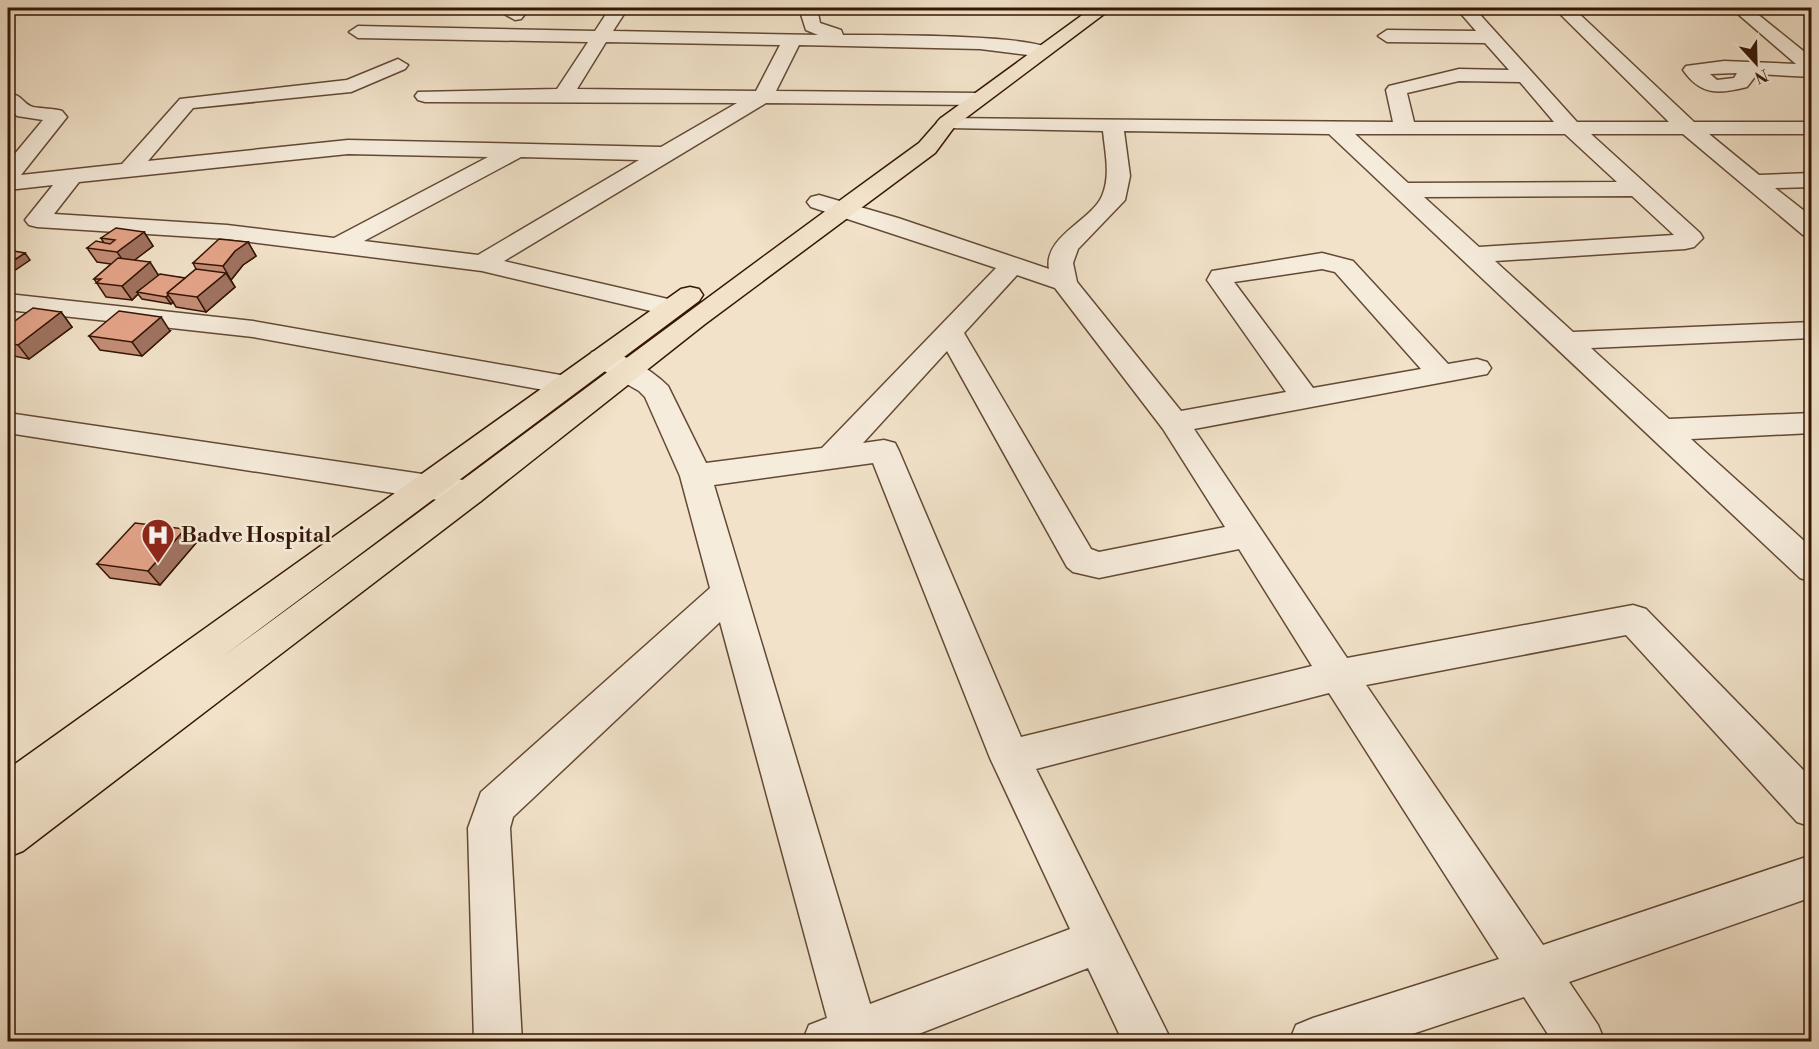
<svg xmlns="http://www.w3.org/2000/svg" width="1819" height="1049" font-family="'Libre Bodoni',serif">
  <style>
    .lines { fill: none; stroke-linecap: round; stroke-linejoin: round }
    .minor-casing { stroke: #644935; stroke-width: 3 }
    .major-casing { stroke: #351604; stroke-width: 3 }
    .minor { fill: #f6ecdc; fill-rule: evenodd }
    .major { fill: #f1e2c9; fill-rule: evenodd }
    .wall { fill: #c48d76; stroke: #351604; stroke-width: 1.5 }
    .shaded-wall { fill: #a07360; stroke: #351604; stroke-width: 1.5 }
    .building { fill: #e4a489; stroke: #351604; stroke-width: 1.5 }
    .labels { text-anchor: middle; stroke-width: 5; stroke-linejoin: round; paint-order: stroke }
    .poi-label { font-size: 21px; font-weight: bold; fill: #351604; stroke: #f6ecdc; text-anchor: start }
  </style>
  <rect width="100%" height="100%" fill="#f1e2c9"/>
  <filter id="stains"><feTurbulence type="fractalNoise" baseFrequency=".00333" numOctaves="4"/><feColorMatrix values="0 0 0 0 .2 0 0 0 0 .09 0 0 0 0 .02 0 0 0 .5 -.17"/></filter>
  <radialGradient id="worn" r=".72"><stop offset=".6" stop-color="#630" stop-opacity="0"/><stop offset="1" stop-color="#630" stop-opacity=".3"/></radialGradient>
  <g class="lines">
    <defs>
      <g id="minor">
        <path d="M 512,8 L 530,8 L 521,19 L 515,20 L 506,15 Z"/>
        <path d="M 610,8 L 628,8 L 613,31 L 818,35 L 806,30 L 799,8 L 817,8 L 820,23 L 841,30 L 843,35 C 872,35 1042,34 1053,51 L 1044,57 L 980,49 L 799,45 L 776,91 L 978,93 L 985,95 L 988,99 L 985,103 L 978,105 L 766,103 L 504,261 L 681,302 L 685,308 L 681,314 L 672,316 L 482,271 L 227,239 L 37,227 L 29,225 L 25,220 L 53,185 L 8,190 L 8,162 L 43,120 L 17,116 L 8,106 L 8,95 C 21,92 22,104 33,107 C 42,109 53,108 62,111 L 67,117 L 21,175 L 122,164 L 180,99 L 347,80 L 398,59 L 408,65 L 405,69 L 351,92 L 193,108 L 148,161 L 348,140 L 661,147 L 737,103 L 425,102 L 418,100 L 415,96 L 418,92 L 557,89 L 588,42 L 358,38 L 349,32 L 358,26 L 595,31 ZM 606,42 L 780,45 L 756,91 L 577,89 ZM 348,154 L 488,157 L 334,238 L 227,225 L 54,214 L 79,182 ZM 521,157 L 639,160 L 478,255 L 364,241 Z"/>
        <path d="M 1456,8 L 1474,8 L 1577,122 L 1669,122 L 1554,8 L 1573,8 L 1694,122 L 1812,122 L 1812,134 L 1709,134 L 1759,175 L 1812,173 L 1812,187 L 1775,188 L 1812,217 L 1812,237 L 1803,235 L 1683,134 L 1591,134 L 1700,233 L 1703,238 L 1694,247 L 1685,249 L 1495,261 L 1573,332 L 1812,322 L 1812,338 L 1591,348 L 1669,419 L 1812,413 L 1812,433 L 1691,439 L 1812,548 L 1812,582 L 1800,578 L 1329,134 L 1124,131 L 1130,176 L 1125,200 L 1078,249 L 1073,263 L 1077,282 L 1181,411 L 1286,392 L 1207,280 L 1212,271 L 1322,253 L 1353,261 L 1448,364 L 1477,359 L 1487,362 L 1491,368 L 1487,374 L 1194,429 L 1347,658 L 1633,605 L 1646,609 L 1812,779 L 1812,827 L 1797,822 L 1626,635 L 1366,685 L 1543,945 L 1812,855 L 1812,897 L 1569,982 L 1598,1025 L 1605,1042 L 1553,1042 L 1524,997 L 1388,1042 L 1289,1042 L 1296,1025 L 1313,1018 L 1499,959 L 1329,693 L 1036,769 L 1172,1042 L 1123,1042 L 1088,968 L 898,1042 L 802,1042 L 809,1025 L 827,1018 L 720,622 L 513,817 L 510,828 L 522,1042 L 474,1042 L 468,828 L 481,792 L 710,588 L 680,476 L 645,397 L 639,391 L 592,364 L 588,358 L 592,352 C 615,346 652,370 668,386 L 706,463 L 822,448 L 996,268 L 811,207 L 807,202 L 811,197 L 819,195 L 898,218 L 1049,269 C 1043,237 1092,220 1102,196 C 1111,176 1105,152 1103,131 L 948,128 L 941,126 L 937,122 L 941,118 L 1393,122 L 1386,90 L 1389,86 L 1459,69 L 1509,70 L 1485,43 L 1387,42 L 1378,36 L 1387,30 L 1476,31 ZM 1459,81 L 1520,82 L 1554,122 L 1414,122 L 1407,93 ZM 1355,134 L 1565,134 L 1617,182 L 1408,183 ZM 1632,196 L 1674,235 L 1479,247 L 1424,197 ZM 1322,269 L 1335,272 L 1421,369 L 1313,388 L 1234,282 ZM 1017,275 L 1055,288 L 1163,429 L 1225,527 L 1099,552 L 1091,549 L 964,333 ZM 947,351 L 1067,567 L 1073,572 L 1099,578 L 1239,549 L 1312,666 L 1021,737 L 899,451 L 895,443 L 884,440 L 863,443 ZM 873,463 L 990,758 L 1070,929 L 870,1004 L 714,485 Z"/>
        <path d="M 1731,8 L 1750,8 L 1812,58 L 1812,77 L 1757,74 L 1747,87 C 1719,94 1701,96 1683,70 L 1686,66 L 1724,61 L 1796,64 ZM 1737,73 L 1734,78 L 1717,80 L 1710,74 Z"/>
        <path d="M 8,294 L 253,321 L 566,376 L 576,378 L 580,385 L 576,392 L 566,394 L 253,337 L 8,310 Z"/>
        <path d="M 8,413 L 470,481 L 481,485 L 486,493 L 481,501 L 470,505 L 8,433 Z"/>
      </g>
      <path id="major" d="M 1092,8 L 1112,8 L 955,126 L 935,153 L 705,324 L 481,501 L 23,851 L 8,857 L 8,812 L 11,810 L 8,811 L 8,769 L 681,289 L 690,287 L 699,289 L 703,295 L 699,301 L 218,660 C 453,489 684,313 919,143 L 941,118 Z"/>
    </defs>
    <use href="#minor" class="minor-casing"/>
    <use href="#major" class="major-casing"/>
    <use href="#minor" class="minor"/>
    <use href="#major" class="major"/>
  </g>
  <g class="wall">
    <path d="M 144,232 L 153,246 L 134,260 L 159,275 L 185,278 L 196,269 L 193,263 L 248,242 L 256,256 L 243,265 L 231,280 L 235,287 L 206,312 L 176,307 L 173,302 L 171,304 L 142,299 L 138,294 L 132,300 L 106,297 L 94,279 L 111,264 L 97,262 L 87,248 L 104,243 L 101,238 Z"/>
    <path d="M 61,312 L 72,327 L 29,359 L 8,355 L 8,326 Z"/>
    <path d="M 170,331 L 142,356 L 100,350 L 89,336 Z"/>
    <path d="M 196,543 L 160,585 L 110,578 L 97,564 Z"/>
  </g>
  <g class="shaded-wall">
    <path d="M 144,232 L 153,246 L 127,266 L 117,252 Z"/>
    <path d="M 248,242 L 256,256 L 243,265 L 231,280 L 223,266 L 235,251 Z"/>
    <path d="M 25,253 L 30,260 L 8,275 L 8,264 Z"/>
    <path d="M 150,262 L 159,276 L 137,292 L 138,294 L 132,300 L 122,286 Z"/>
    <path d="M 226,273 L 235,287 L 206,312 L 197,297 Z"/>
    <path d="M 168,295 L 173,302 L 171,304 L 166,297 Z"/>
    <path d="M 61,312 L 72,327 L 29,359 L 18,345 Z"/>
    <path d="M 161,317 L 170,331 L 142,356 L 132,342 Z"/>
    <path d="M 185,529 L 196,543 L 160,585 L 148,571 Z"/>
  </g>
  <g class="building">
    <path d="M 116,228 L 144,232 L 117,252 L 87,248 L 96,241 L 110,244 L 115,240 L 101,238 Z"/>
    <path d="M 219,239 L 248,242 L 235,251 L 223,266 L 193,263 Z"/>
    <path d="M 8,250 L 25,253 L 8,264 Z"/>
    <path d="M 118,258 L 150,262 L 122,286 L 96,283 L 101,279 L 94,279 Z"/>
    <path d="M 196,269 L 226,273 L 197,297 L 167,293 Z"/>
    <path d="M 160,274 L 185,278 L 167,293 L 168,295 L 166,297 L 137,292 Z"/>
    <path d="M 33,308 L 61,312 L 18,345 L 8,343 L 8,326 Z"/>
    <path d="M 119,311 L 161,317 L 132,342 L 89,336 Z"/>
    <path d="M 135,523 L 185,529 L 148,571 L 97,564 Z"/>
  </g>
  <defs>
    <symbol id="hospital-pin" viewBox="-11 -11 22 30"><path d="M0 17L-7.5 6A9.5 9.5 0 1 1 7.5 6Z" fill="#8f2418" stroke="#f6ecdc"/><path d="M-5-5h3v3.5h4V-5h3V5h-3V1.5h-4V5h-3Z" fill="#fff"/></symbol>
  </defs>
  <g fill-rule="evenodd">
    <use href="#hospital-pin" x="139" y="516" width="38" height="52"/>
  </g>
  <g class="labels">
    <g class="poi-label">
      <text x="181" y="542">Badve Hospital</text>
    </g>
  </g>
  <rect width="1819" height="1049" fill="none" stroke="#f1e2c9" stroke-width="30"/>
  <rect x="9" y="9" width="1801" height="1031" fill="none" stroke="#351604" stroke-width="3"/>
  <rect x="15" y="15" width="1789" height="1019" fill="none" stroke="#351604" stroke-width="1.5"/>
  <g transform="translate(1756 63) rotate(158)" stroke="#f6ecdc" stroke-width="4.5" paint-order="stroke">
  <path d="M0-4.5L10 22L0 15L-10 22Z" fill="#351604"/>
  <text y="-9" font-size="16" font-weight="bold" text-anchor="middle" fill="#351604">N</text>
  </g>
  <rect width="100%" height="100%" filter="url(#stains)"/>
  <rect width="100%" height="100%" fill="url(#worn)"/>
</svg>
